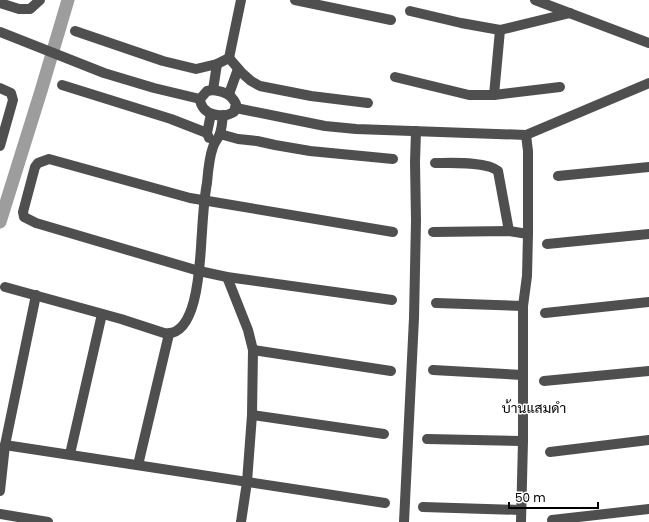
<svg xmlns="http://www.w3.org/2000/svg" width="649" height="522" font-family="Poppins,Sarabun,sans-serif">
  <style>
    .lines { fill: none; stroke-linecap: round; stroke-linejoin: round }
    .canal { stroke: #9d9d9d; stroke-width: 13 }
    .minor { stroke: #4f4f4f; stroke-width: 10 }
    .labels { text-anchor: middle; stroke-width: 3; stroke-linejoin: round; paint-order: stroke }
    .quarter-label { font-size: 14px; fill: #000; stroke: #fff }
  </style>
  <rect width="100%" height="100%" fill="#fff"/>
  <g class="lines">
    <path class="canal" d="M 0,222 L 41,91 L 68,0"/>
    <g class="minor">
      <path d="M 295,0 L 391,20"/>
      <path d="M 535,0 L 649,43"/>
      <path d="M 0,3 L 19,9 L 30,9 L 40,0"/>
      <path d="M 410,11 L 461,23 L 500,30 L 570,13"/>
      <path d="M 75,31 L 163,61 L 196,69 L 217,64 L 229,58 L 241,0"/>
      <path d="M 0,32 L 104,73 L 154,88 L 200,99"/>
      <path d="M 229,58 L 242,73 L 251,81 L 260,86 L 311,96 L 368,103"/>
      <path d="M 395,77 L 469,95 L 494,95 L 560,87"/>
      <path d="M 62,85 L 171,119 L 207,133"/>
      <path d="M 0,88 L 11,93 L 13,100 L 0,146"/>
      <path d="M 213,90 C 225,92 231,94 236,104 L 234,112 C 222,119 201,115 200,99 L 207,91 Z"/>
      <path d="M 213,90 L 217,64"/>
      <path d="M 229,94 L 238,69"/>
      <path d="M 494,95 L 500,30"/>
      <path d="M 236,108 L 325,126 L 356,129 L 526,135 L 649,83"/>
      <path d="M 220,134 L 238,139 L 257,141 L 275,145 L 310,151 L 393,159"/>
      <path d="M 209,138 L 207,133 L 211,114"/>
      <path d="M 435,163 C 451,163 487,161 498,171 L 509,231"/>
      <path d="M 558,176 L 649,167"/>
      <path d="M 433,232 L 509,231 L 528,234"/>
      <path d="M 547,244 L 649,234"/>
      <path d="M 227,277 L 248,330 L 253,350 L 252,415 L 247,482 L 241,522"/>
      <path d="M 5,287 L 121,319 L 164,333 C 200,339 200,254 202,232 C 203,215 204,199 207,183 C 208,171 209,158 213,147 C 214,143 217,140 219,136 C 222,130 222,122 223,115"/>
      <path d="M 392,300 L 227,277 L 199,271 L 36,223 L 24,217 L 23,212 L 35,167 L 38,163 L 49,159 L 190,198 L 393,232"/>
      <path d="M 436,303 L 523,306"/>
      <path d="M 545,313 L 649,302"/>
      <path d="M 253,350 L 391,371"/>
      <path d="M 433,370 L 523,375"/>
      <path d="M 544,381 L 649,371"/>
      <path d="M 252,415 L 384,434"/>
      <path d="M 427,439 L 523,441"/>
      <path d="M 5,445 L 385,503"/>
      <path d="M 550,452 L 649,440"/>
      <path d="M 70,454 L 102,314"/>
      <path d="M 138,465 L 169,334"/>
      <path d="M 0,491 L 5,445 L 36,295"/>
      <path d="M 423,507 L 521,510"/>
      <path d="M 0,514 L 48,522"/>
      <path d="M 552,520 L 649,509"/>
      <path d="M 404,522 L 414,318 L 416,221 L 415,162 L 416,131"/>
      <path d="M 521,522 L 523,441 L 523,306 L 527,276 L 528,234 L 528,151 L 526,135"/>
    </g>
  </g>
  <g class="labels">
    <g class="quarter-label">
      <text x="534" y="413">บ้านแสมดำ</text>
    </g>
  </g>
  <path d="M509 502v6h89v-6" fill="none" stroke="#000000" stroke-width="2"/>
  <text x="515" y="502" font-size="12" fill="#000000" stroke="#ffffff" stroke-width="3" paint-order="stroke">50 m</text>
</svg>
